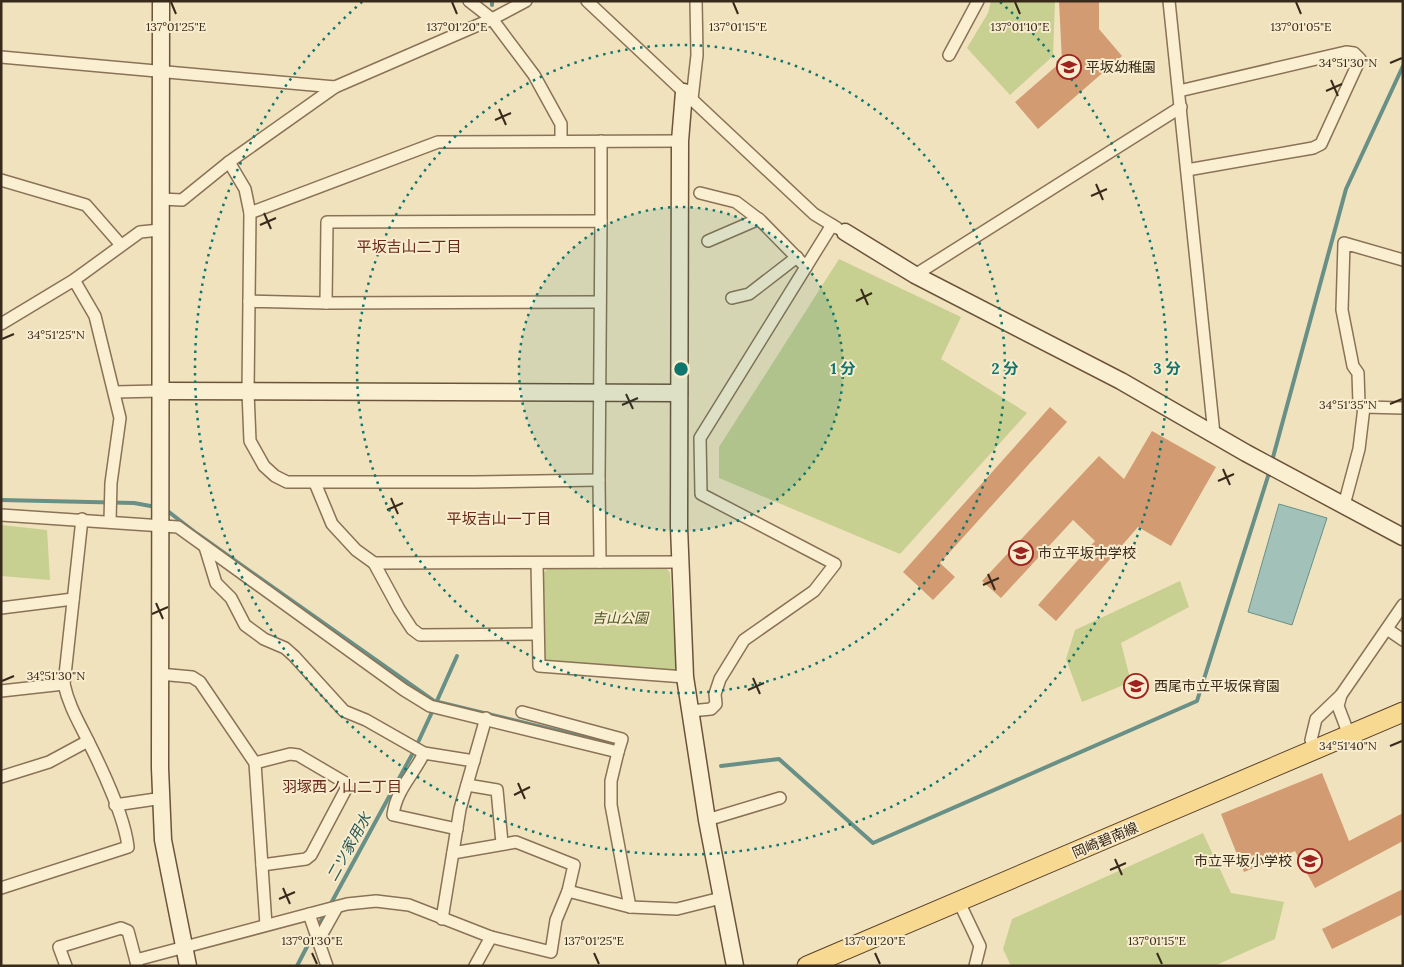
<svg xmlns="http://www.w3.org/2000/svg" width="1404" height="967" font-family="Lora,'Noto Sans JP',serif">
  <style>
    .green { fill: #c7cf91 }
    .water { fill: #a2c2b9; stroke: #689087 }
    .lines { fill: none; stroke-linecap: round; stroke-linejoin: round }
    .stream { stroke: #689087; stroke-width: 4 }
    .building { fill: #d29b71 }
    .street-casing { stroke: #8a7256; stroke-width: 14 }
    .secondary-casing { stroke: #6c5339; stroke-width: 19 }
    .primary-casing { stroke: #57402a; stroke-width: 21 }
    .street { stroke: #fbefd2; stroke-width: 11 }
    .secondary { stroke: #fbefd2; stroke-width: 16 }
    .primary { stroke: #f7d992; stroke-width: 19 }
    .ticks { fill: none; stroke: #382a1b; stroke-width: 2 }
    .ring { fill: none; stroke: #0f766e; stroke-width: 2.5; stroke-dasharray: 2.5 5 }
    .labels { text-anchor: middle; stroke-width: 4; stroke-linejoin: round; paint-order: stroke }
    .poi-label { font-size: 14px; fill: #382a1b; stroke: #f8ecce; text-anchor: start }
    .park-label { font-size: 14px; font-style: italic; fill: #485620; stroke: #f8ecce }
    .street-label { font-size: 14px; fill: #382a1b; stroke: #f8ecce }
    .neighbourhood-label { font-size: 15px; fill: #682a18; stroke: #f8ecce }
    .water-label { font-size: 15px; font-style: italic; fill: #295957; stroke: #f8ecce }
    .ticks-label { font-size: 12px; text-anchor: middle; fill: #382a1b; stroke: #f8ecce; stroke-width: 4; stroke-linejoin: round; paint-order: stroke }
    .centre { fill: #0f766e; stroke: #f8ecce; stroke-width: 2.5 }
    .ring-label { font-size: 15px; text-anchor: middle; font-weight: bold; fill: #0f766e; stroke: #f8ecce; stroke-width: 4; stroke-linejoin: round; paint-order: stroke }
  </style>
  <rect width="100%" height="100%" fill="#f1e2be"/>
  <g class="green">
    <path d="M 991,1 L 1055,1 L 1053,56 L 1010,95 L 967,48 L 988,13 Z"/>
    <path d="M 839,259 L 961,317 L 941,359 L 1027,413 L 900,554 L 719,478 L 719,447 Z"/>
    <path d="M 1,525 L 47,530 L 50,580 L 1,576 Z"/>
    <path d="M 549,568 L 666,568 L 670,573 L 676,669 L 672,672 L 547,663 L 543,659 L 543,573 Z"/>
    <path d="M 1180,581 L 1189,607 L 1121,643 L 1131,682 L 1082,702 L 1066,659 L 1075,630 Z"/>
    <path d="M 1203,833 L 1231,893 L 1284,902 L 1275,939 L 1214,966 L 1011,966 L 1003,949 L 1012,919 Z"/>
  </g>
  <path class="water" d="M 1279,504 L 1327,518 L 1292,625 L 1248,612 Z"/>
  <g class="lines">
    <g class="stream">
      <path d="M 492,5 L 492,1"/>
      <path d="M 1272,461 L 1346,189 L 1403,66"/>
      <path d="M 1,500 L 134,503 L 156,507"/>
      <path d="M 165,509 L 196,533 L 434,701 L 616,745"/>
      <path d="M 436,703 L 457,656"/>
      <path d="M 721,766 L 779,759 L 873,843 L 1197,701 L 1270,470"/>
      <path d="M 329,907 L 414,751 L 433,710"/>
      <path d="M 317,929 L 325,913"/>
      <path d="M 297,966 L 313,935"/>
    </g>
  </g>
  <g class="building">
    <path d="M 1059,1 L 1099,1 L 1099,29 L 1122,56 L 1038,129 L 1015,102 L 1062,61 Z"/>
    <path d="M 1050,407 L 1067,422 L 940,563 L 955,577 L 933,600 L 903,572 Z"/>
    <path d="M 1152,431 L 1216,467 L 1171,546 L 1138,527 L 1056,621 L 1038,605 L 1095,541 L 1073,520 L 1001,598 L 982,581 L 1099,456 L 1124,479 Z"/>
    <path d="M 1322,773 L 1349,841 L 1403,813 L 1403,841 L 1315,888 L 1295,851 L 1244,872 L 1221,814 Z"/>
    <path d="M 1403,889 L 1403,914 L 1332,949 L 1322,929 Z"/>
  </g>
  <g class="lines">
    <defs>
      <g id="street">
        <path d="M 469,1 L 492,19 L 534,75 L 561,124 L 561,141"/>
        <path d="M 587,1 L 814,214 L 837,228"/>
        <path d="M 1169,1 L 1214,434"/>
        <path d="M 949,55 L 978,1"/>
        <path d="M 1,57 L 335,87"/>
        <path d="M 1179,91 L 1346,52 L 1354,53 L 1360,59 L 1321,144 L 1313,148 L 1187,170"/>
        <path d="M 692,99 L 697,55 L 696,1"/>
        <path d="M 601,141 L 601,221"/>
        <path d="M 229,162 L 245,189 L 250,213"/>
        <path d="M 1,180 L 86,205 L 121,245"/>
        <path d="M 700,193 L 736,202 L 761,221 L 806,267"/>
        <path d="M 161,199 L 182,200 L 229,162 L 335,87 L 492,19 L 526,1"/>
        <path d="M 708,241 L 759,219"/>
        <path d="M 1403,260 L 1344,243 L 1342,310 L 1353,366 L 1358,373 L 1359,404 L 1364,407 L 1403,408"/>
        <path d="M 915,275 L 1181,107"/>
        <path d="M 74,280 L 95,316 L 120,418 L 111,483 L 110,521"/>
        <path d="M 732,298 L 749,294 L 797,257"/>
        <path d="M 249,301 L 250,213 L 438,142 L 680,141"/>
        <path d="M 326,303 L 327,222 L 601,221 L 599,480 L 600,562"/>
        <path d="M 1,324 L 74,280 L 140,232 L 160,230"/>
        <path d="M 114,392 L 160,391"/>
        <path d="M 599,480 L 475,482 L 287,482 L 275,476 L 264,466 L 250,441 L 248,392 L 249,301 L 326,303 L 600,302"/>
        <path d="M 315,483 L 332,524 L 356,550 L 374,563 L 399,609 L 412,629 L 420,635 L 537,634"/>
        <path d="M 1344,505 L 1359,449 L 1364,407"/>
        <path d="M 1,515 L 178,527 L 404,690 L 430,706 L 618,752 L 611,781 L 611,805 L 630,907"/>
        <path d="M 205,547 L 216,583 L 231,598 L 245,625 L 264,639 L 285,648 L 294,656 L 344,711 L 366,720 L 424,753"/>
        <path d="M 374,563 L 679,562"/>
        <path d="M 537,563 L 539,666 L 685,677"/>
        <path d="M 1,608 L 73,599"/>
        <path d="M 1387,629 L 1403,640"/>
        <path d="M 159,674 L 192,677 L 200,682 L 255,763 L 266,925"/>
        <path d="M 1,691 L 64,684"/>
        <path d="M 1341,695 L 1338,706 L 1349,735"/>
        <path d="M 690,711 L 711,709 L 716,704 L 715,694 L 720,679 L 744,640 L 814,591 L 835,564 L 701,494 L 700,438 L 832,225"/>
        <path d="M 522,712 L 622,739 L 618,752"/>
        <path d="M 1315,750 L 1311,740 L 1316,719 L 1341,695 L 1403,605"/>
        <path d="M 255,763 L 290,754 L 298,755 L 344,782 L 346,789 L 311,855 L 306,859 L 262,865"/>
        <path d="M 1,777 L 49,762 L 88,741"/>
        <path d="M 467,785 L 497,790 L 502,843"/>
        <path d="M 115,805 L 163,798"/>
        <path d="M 707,820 L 780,798"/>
        <path d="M 457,829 L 393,815 C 396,790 414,774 424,753 L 474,761"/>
        <path d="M 453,853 L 516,842 L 574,865 L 568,891"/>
        <path d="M 1,888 L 128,847 C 125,819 103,771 90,745 C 80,724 69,707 64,684 L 82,519"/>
        <path d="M 959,902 L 980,946 L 975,966"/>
        <path d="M 309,914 L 327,966"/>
        <path d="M 442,919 L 460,809 L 486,718"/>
        <path d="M 318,941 L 337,907"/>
        <path d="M 136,960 L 347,904 L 376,901 L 409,905 L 491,937 L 551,952 L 556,920 L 568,891 L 630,907 L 677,909 L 721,898"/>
        <path d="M 66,966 L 59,947 L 121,928 L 128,931 L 137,965"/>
        <path d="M 475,966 L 491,937"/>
      </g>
      <g id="secondary">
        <path d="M 161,1 L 160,768 L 163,840 L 188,966"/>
        <path d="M 684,92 L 680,141 L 679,527 L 685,677 L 707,820 L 735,966"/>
        <path d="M 845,232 L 915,275 L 1121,381 L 1246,453 L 1403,537"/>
        <path d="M 160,391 L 679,393"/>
      </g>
      <path id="primary" d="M 807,966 L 1403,712"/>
    </defs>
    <use href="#street" class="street-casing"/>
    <use href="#secondary" class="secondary-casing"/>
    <use href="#primary" class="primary-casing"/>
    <use href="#street" class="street"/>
    <use href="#secondary" class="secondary"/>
    <use href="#primary" class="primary"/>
  </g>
  <path class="ticks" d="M 171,2 L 176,14M 452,2 L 457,14M 733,2 L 738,14M 1015,2 L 1020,14M 1296,2 L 1301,14M 1390,63 L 1402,58M 1331,80 L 1338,96M 1326,91 L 1342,84M 499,109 L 506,125M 495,120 L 511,113M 1096,184 L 1103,200M 1091,196 L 1107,189M 264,213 L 271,229M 260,225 L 276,218M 861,289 L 868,305M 856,301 L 872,293M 2,339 L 14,334M 626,394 L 633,409M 1390,404 L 1402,399M 622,405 L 638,398M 1223,469 L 1230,485M 1218,481 L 1234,474M 391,498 L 398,514M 387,510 L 403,503M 988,574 L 995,590M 983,585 L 999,578M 156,603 L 163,619M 152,614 L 168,607M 753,678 L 760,694M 2,681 L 14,676M 748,690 L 764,683M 1390,746 L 1402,741M 518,783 L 525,799M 514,795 L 530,787M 1115,859 L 1122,875M 1110,870 L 1126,863M 283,888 L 290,904M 279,899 L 295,892M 312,953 L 317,964M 594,953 L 599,964M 875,953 L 880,964M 1157,953 L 1162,964"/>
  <circle cx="681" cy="369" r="162" fill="#0f766e" fill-opacity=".12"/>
  <g class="ring">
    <circle cx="681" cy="369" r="162"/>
    <circle cx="681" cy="369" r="324"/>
    <path d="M1000 2A486 486 0 1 1 362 2"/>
  </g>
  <defs>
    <symbol id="school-ring" viewBox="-11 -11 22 22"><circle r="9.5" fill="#f8ecce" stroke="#9d2321" stroke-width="1.5"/><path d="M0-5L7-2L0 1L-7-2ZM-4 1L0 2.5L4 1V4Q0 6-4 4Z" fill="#9d2321"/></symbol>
  </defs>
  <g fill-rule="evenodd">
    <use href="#school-ring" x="1055" y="53" width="28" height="28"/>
    <use href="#school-ring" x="1007" y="539" width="28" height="28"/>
    <use href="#school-ring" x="1122" y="672" width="28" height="28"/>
    <use href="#school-ring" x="1296" y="847" width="28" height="28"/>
  </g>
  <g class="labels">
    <g class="poi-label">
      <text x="1086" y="72">平坂幼稚園</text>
      <text x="1038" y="558">市立平坂中学校</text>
      <text x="1154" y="691">西尾市立平坂保育園</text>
      <text x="1292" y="866" text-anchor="end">市立平坂小学校</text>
    </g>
    <g class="park-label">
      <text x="620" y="623">吉山公園</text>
    </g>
    <g class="street-label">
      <text transform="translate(1105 840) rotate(-23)" y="5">岡崎碧南線</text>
    </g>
    <g class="neighbourhood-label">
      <text x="409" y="252">平坂吉山二丁目</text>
      <text x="499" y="524">平坂吉山一丁目</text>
      <text x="342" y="792">羽塚西ノ山二丁目</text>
    </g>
    <g class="water-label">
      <text transform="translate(349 847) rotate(-61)" y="5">二ツ家用水</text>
    </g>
  </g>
  <g class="ticks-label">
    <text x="176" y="31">137°01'25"E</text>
    <text x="457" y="31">137°01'20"E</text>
    <text x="738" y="31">137°01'15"E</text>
    <text x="1020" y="31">137°01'10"E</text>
    <text x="1301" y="31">137°01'05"E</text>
    <text x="1348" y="67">34°51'30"N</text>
    <text x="56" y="339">34°51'25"N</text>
    <text x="1348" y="409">34°51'35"N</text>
    <text x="56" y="680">34°51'30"N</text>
    <text x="1348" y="750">34°51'40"N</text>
    <text x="312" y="945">137°01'30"E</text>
    <text x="594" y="945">137°01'25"E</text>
    <text x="875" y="945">137°01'20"E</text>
    <text x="1157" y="945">137°01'15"E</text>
  </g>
  <circle cx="681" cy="369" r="8" class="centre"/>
  <g class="ring-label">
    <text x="843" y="374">1 分</text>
    <text x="1005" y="374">2 分</text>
    <text x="1167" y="374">3 分</text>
  </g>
  <rect width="1404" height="967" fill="none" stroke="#382a1b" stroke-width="5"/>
</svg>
